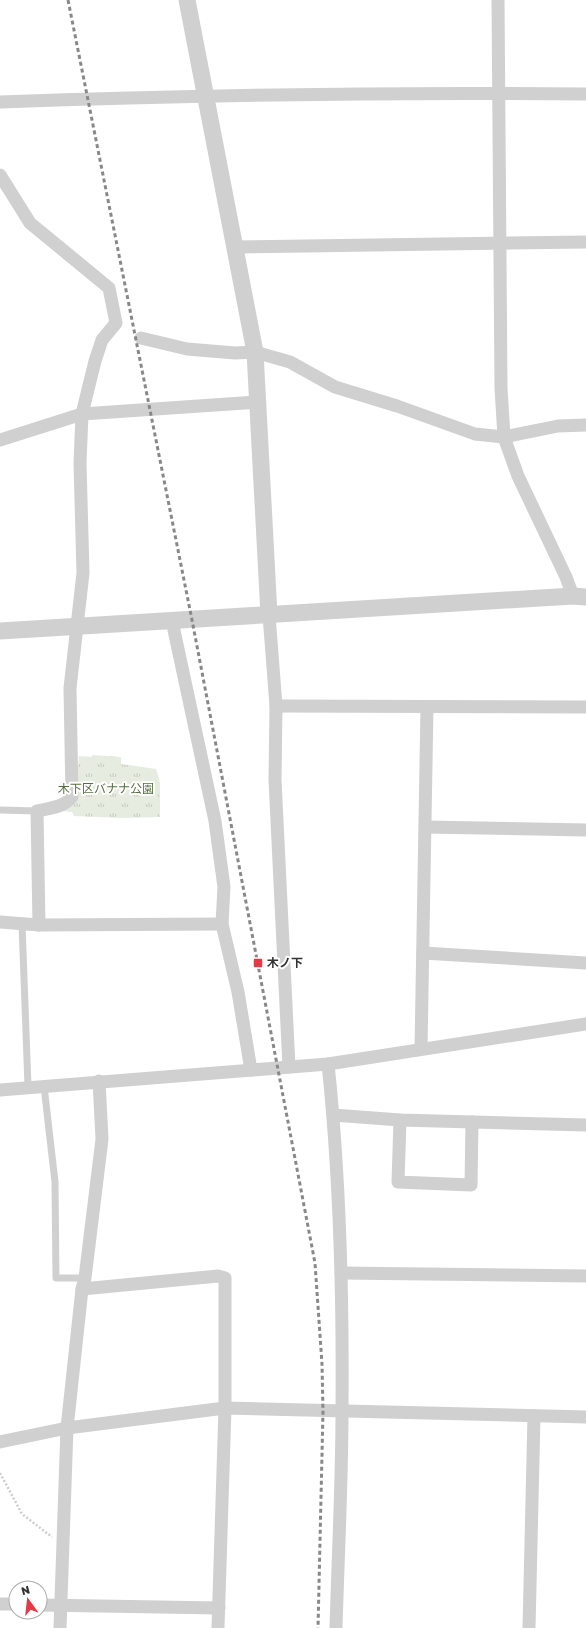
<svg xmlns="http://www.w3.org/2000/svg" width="586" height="1628" font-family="'Golos Text','Noto Sans JP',sans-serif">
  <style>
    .park { fill: url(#park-tufts) }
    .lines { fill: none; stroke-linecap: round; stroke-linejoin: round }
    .path { stroke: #cdcdcd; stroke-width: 2.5; stroke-dasharray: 2 2; stroke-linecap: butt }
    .service { stroke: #d0d0d0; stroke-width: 7 }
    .minor { stroke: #d0d0d0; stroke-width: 13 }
    .tertiary { stroke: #d0d0d0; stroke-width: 17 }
    .rail { stroke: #888; stroke-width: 3; stroke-dasharray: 4 3; stroke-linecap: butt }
    .poi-dot { fill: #e63946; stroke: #fff; stroke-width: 1.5 }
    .labels { text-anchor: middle; stroke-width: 4; stroke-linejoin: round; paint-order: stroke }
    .park-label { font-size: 12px; fill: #56703f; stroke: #fff }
    .poi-label { font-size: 12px; font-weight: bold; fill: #333; stroke: #fff; text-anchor: start }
  </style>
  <defs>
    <pattern id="park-tufts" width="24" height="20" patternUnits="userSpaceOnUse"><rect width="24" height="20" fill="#e6ecdf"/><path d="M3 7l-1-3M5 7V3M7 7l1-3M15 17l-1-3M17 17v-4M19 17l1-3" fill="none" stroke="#c6cbc0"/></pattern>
  </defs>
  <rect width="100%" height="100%" fill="#fff"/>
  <path class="park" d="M 92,755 L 121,757 L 121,764 L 156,769 L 160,783 L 160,817 L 121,818 L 74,816 L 72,812 L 51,810 L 75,801 L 79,756 L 92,757 Z"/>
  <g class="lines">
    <path class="path" d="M 0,1473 L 22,1514 L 52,1537"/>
    <g class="service">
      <path d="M 0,810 L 37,811"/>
      <path d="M 22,924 L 28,1086"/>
      <path d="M 44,1086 L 55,1182 L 56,1278 L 85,1278"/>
    </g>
    <g class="minor">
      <path d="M 498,0 L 501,388 L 504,437 L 518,476 L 566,577 L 573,596"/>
      <path d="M 0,102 C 195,95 391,92 586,94"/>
      <path d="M 0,175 L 30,223 L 109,288 L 116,323 L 102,340 L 95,361 L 82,414 L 80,463 L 83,573 L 70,688 L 72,797 C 63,808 49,808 37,811 L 39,925"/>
      <path d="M 235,247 L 586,242"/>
      <path d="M 141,338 L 187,349 L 235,353 L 255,352 L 290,362 L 335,387 L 397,406 L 475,434 L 504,437 L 558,426 L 586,425"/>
      <path d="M 0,440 L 82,414 L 258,402"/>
      <path d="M 269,615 L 276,706 L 275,780 L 289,1067"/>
      <path d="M 172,621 L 215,821 L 224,887 L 222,924 L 238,992 L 251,1070"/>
      <path d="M 276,706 L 586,707"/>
      <path d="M 425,827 L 586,830"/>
      <path d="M 0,922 L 39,925 L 222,924"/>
      <path d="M 423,953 L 586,963"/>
      <path d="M 421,1049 L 427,707"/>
      <path d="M 328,1064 C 340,1178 343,1295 342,1411 C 342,1483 338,1556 336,1628"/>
      <path d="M 0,1090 L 328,1064 L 586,1024"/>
      <path d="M 333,1115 L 400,1120 L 586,1125"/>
      <path d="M 400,1120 L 398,1182 L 471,1185 L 472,1122"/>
      <path d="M 341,1273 L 586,1276"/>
      <path d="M 82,1289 L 218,1276 L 225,1278 L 225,1408 L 218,1628"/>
      <path d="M 0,1442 L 67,1428 L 225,1408 L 586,1417"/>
      <path d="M 0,1604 L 16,1604"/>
      <path d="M 40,1605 L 219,1608"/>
      <path d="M 60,1628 L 67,1428 L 82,1289 L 85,1278 L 102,1139 L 99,1081"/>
      <path d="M 529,1628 L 534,1416"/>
    </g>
    <g class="tertiary">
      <path d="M 187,0 L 255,352 L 269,615"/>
      <path d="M 0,631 L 573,596 L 586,597"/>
    </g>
    <path class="rail" d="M 68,0 L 192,620 L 315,1263 L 322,1364 L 323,1411 L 318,1628"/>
  </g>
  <rect class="poi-dot" x="253" y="958" width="10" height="10" rx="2"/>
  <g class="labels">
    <g class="park-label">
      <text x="106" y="793">木下区バナナ公園</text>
    </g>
    <g class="poi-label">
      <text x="267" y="967">木ノ下</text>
    </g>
  </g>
  <g transform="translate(28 1600) rotate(345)"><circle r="19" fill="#ffffff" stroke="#adadad"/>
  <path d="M0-3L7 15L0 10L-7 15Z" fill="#e63946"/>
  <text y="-6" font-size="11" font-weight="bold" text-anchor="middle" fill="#333333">N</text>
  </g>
</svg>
